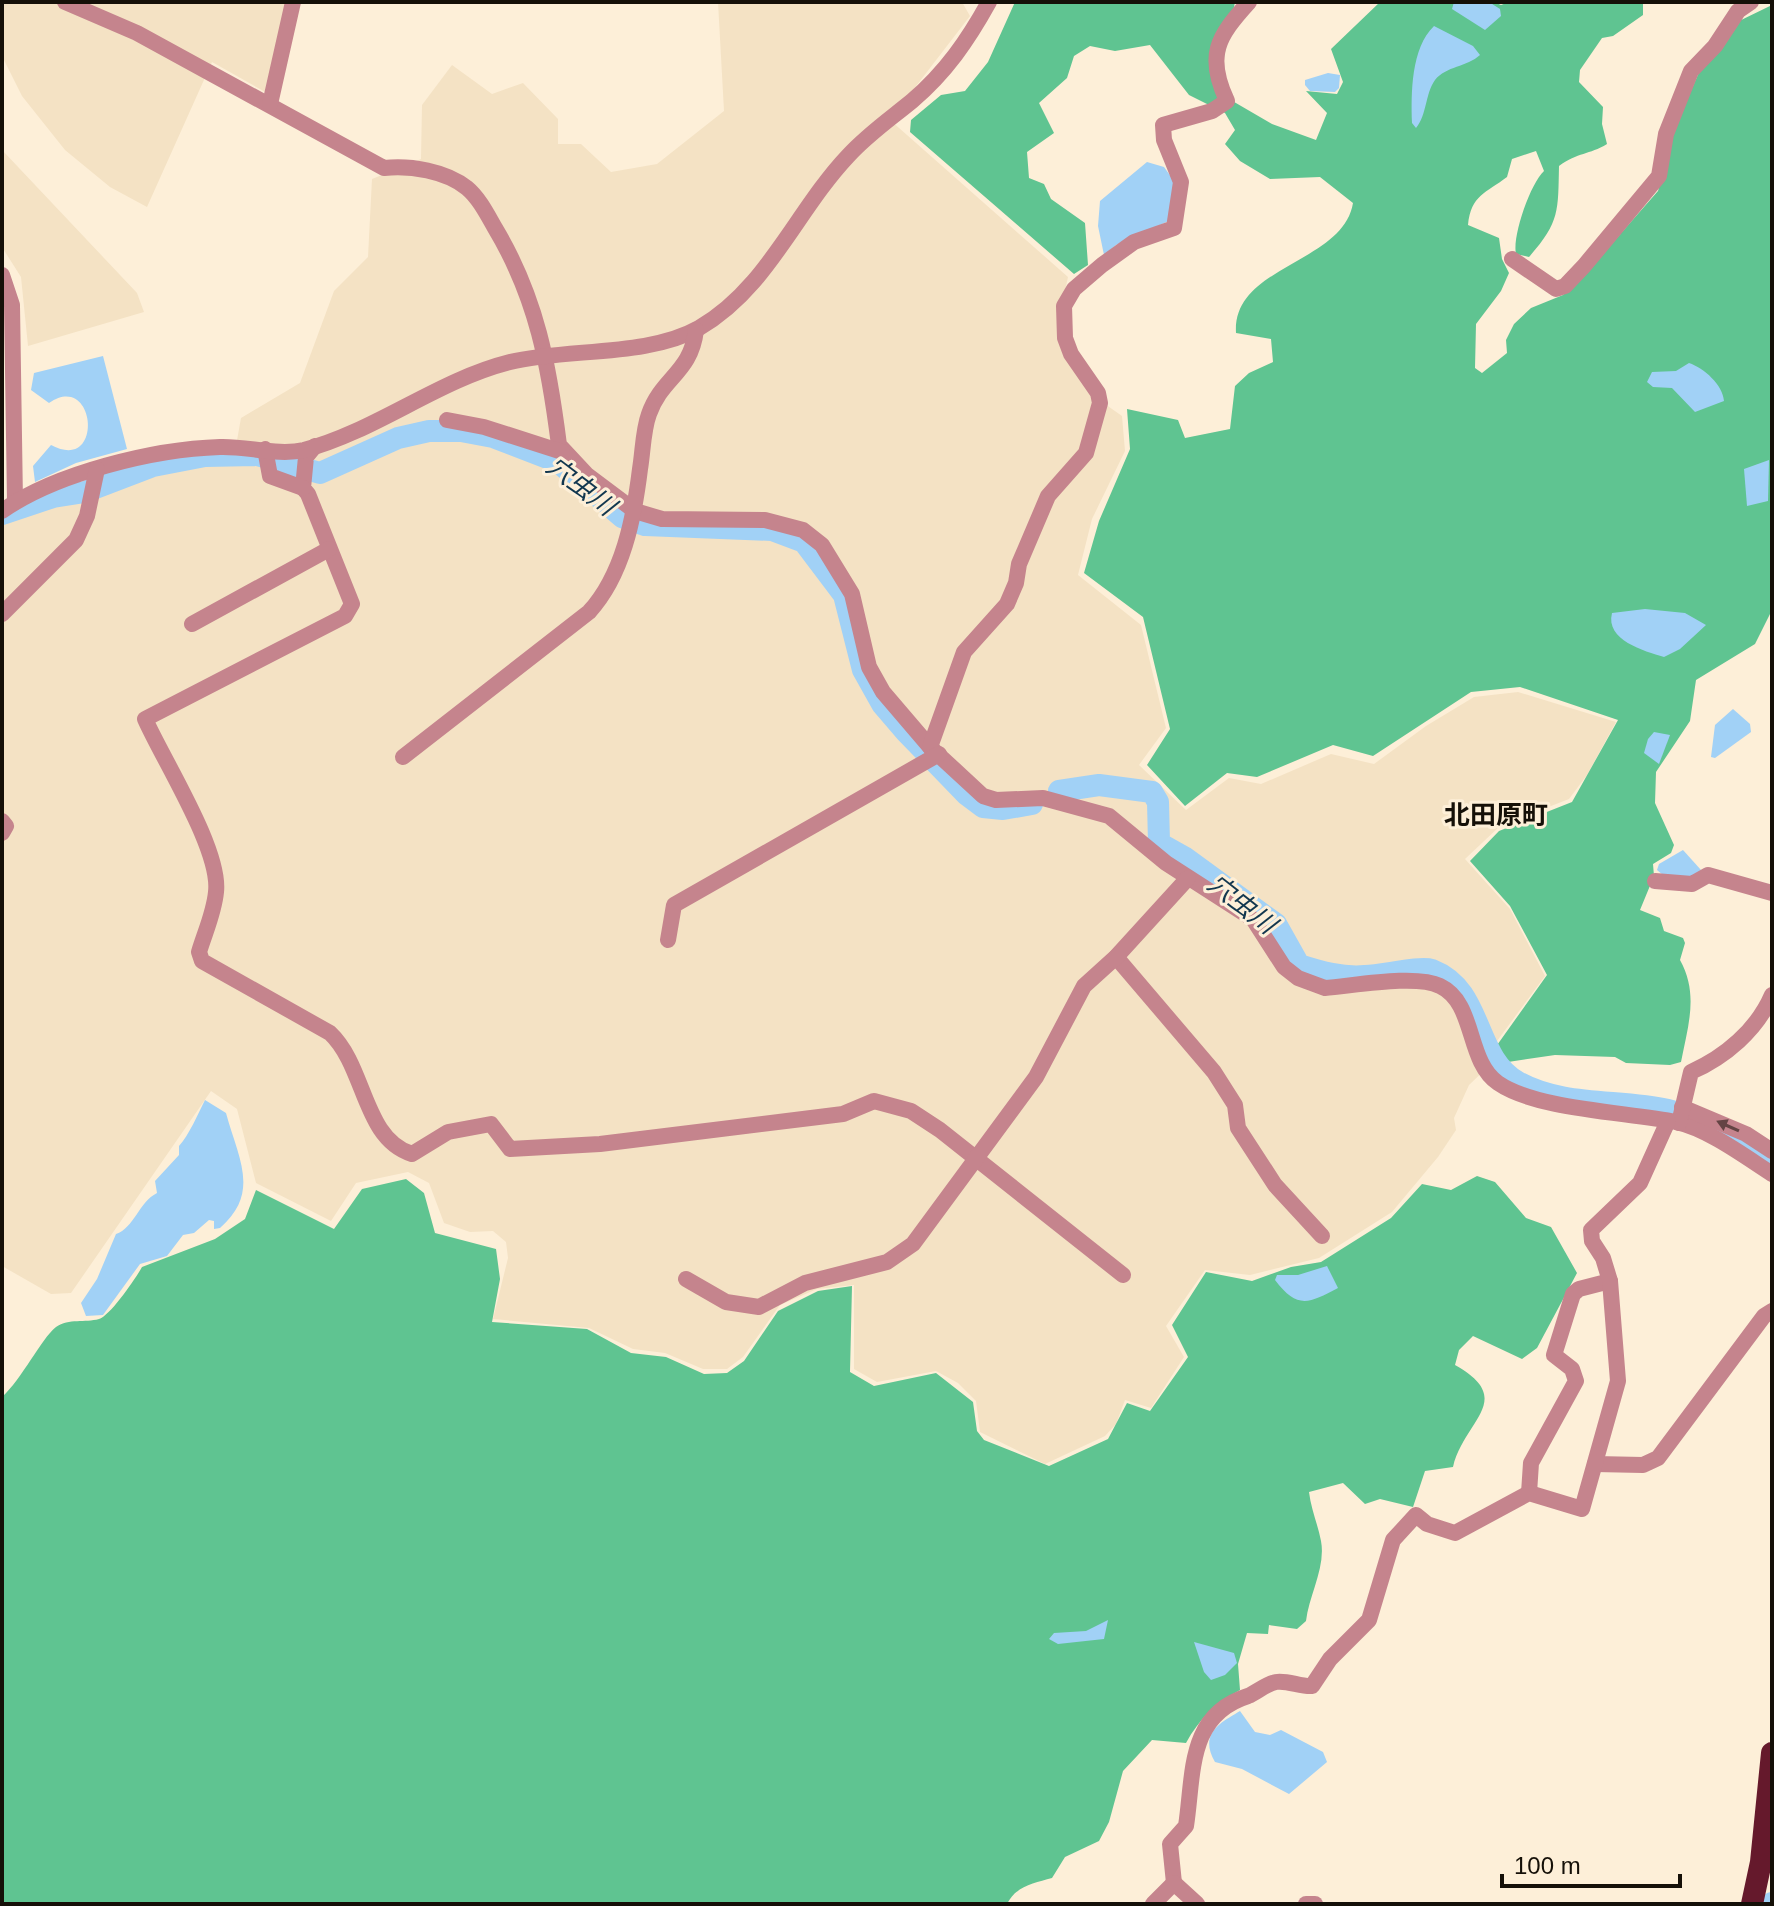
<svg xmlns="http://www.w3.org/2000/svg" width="1774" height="1906" font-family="Helvetica,'Noto Sans JP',sans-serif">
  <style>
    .built { fill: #f4e2c4 }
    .forest { fill: #5fc491 }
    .water { fill: #a1d1f6 }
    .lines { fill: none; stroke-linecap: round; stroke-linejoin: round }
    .river { stroke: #a1d1f6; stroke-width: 22 }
    .minor { stroke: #c5848d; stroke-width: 16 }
    .highway { stroke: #65192c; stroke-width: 22 }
    .oneway { fill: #644444 }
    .labels { text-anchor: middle; stroke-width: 6; stroke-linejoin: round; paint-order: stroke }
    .water-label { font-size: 26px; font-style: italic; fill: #12374f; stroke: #fdefd8 }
    .neighbourhood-label { font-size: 26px; font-weight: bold; fill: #151008; stroke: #fdefd8 }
  </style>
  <rect width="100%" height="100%" fill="#fdefd8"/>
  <g class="built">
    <path d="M 2,2 L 286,2 L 267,93 L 212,62 L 147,207 L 110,187 L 65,150 L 22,96 L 2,56 Z"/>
    <path d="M 718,2 L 962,2 L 970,16 L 890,120 L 1068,277 L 1059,318 L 1095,397 L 1122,416 L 1125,451 L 1092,519 L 1078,575 L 1141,625 L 1166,728 L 1139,765 L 1186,810 L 1229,778 L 1261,784 L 1331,754 L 1374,764 L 1426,726 L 1474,697 L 1518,692 L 1616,722 L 1587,775 L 1569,799 L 1500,826 L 1465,859 L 1510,909 L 1545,976 L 1486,1056 L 1492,1063 L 1469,1085 L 1454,1118 L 1456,1130 L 1438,1157 L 1392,1212 L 1319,1258 L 1250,1275 L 1205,1270 L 1166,1326 L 1184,1357 L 1151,1408 L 1125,1400 L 1116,1424 L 1105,1436 L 1045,1464 L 980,1432 L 976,1401 L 958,1383 L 936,1371 L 877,1382 L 854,1369 L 854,1285 L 817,1289 L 780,1305 L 743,1357 L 727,1369 L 703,1369 L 665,1353 L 633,1349 L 589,1328 L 493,1319 L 508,1258 L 506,1242 L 493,1231 L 470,1232 L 444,1223 L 429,1183 L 408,1172 L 356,1183 L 331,1221 L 256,1183 L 237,1109 L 211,1091 L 71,1293 L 51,1294 L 2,1266 L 2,520 L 50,499 L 85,494 L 142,471 L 234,457 L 241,418 L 300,383 L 334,291 L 368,257 L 372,179 L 421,159 L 422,105 L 452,65 L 492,94 L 523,83 L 558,119 L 558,144 L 581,144 L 611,172 L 657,164 L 724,111 Z"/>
    <path d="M 2,150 L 137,293 L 144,312 L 28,346 L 21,277 L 2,247 Z"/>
  </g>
  <g class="forest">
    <path d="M 1015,2 L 1235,2 L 1217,92 L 1272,124 L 1316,140 L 1327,113 L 1306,91 L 1337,94 L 1343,82 L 1331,49 L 1380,2 L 1494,2 L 1501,5 L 1509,2 L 1643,2 L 1643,15 L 1613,36 L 1602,38 L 1580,70 L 1579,82 L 1603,107 L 1602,124 L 1607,144 C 1589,155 1578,152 1559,166 C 1558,211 1560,222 1529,257 L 1516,254 C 1512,237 1530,184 1544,171 L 1536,151 L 1512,159 L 1507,177 C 1486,193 1471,195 1468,225 L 1499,238 L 1502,259 L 1509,273 L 1501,291 L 1476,324 L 1475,368 L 1482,373 L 1507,353 L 1506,340 L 1514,324 L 1531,308 L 1563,295 L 1580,280 L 1658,191 L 1676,125 L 1700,70 L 1735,23 L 1772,5 L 1772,610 L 1755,644 L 1696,680 L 1690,721 L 1656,772 L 1655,803 L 1674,845 L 1671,853 L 1653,864 L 1654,876 L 1640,910 L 1660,918 L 1664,931 L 1683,938 L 1685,943 L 1680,960 C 1699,994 1688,1026 1681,1062 L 1670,1065 L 1626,1063 L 1615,1057 L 1555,1055 L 1508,1062 L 1500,1058 L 1495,1048 L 1547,975 L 1510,906 L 1470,861 L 1499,831 L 1572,802 L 1618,720 L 1520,687 L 1471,692 L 1373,756 L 1333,745 L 1257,777 L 1227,773 L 1185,806 L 1147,765 L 1170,729 L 1143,617 L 1084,573 L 1099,521 L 1130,449 L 1127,409 L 1178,420 L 1185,438 L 1230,429 L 1235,386 L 1249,373 L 1273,362 L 1271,339 L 1236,333 C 1232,265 1343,264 1353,203 L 1320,177 L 1270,179 L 1240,161 L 1225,144 L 1235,130 L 1225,113 L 1189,95 L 1150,45 L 1115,51 L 1090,46 L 1074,56 L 1067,78 L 1039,103 L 1054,133 L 1027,152 L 1029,178 L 1044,184 L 1051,199 L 1085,223 L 1088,265 L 1074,274 L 910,132 L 911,120 L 941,95 L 965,91 L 988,62 Z"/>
    <path d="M 1477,1176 L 1495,1182 L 1526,1218 L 1551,1227 L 1577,1273 L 1537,1348 L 1522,1359 L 1473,1336 L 1459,1350 L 1455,1365 C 1517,1400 1464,1420 1453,1467 L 1425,1471 L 1413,1507 L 1380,1499 L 1365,1504 L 1343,1483 L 1309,1492 C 1311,1509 1318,1525 1321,1541 C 1326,1567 1309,1595 1306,1621 L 1297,1629 L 1269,1625 L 1268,1634 L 1247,1633 L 1238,1664 L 1240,1690 C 1216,1703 1199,1719 1186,1743 L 1152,1740 L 1123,1771 L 1109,1822 L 1099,1841 L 1065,1857 L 1052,1878 C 1034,1883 1016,1886 1007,1904 L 2,1904 L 2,1397 C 22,1379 41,1339 56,1327 C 69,1318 85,1323 99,1319 C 110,1316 136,1278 142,1267 L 215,1239 L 245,1219 L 256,1190 L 334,1229 L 362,1189 L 406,1179 L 424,1193 L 435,1233 L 496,1249 L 500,1279 L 492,1322 L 587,1329 L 631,1353 L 666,1357 L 704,1374 L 727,1373 L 744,1361 L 778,1311 L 818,1291 L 852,1286 L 850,1372 L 874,1386 L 936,1373 L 973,1402 L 977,1431 L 984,1440 L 1049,1466 L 1108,1439 L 1127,1403 L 1150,1411 L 1188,1357 L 1172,1325 L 1206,1272 L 1252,1281 L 1291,1267 L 1321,1262 L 1391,1218 L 1422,1184 L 1451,1190 Z"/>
  </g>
  <g class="water">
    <path d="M 1454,2 L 1489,2 L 1500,9 L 1501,16 L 1485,30 L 1452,9 Z"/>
    <path d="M 1434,26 L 1473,46 L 1480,55 C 1467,67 1446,66 1435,80 C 1425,94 1427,115 1416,128 L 1412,123 C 1411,93 1411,48 1434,26 Z"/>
    <path d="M 1328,73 L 1340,75 L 1339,88 L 1335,92 L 1310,91 L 1305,85 L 1305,80 Z"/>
    <path d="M 1147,162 L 1164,167 L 1177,185 L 1173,219 L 1116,245 L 1104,255 L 1098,226 L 1100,201 Z"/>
    <path d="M 103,356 L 127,449 L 76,463 L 35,482 L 33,466 L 51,445 C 105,474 96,370 49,403 L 31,390 L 34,373 Z"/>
    <path d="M 1689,363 C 1704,368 1723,385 1724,401 L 1695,412 L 1672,388 L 1653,387 L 1647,382 L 1652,372 L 1676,371 Z"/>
    <path d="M 1769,460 L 1768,501 L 1747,506 L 1744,469 Z"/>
    <path d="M 1645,609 L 1685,613 L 1706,625 L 1680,649 L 1664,657 C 1644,651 1605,640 1612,613 Z"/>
    <path d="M 1733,709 L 1750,724 L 1751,732 L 1715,758 L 1711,757 L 1715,725 Z"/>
    <path d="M 1654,732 L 1670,735 L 1659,764 L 1644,753 L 1648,739 Z"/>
    <path d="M 1683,850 L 1701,870 L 1692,880 L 1663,875 L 1657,870 L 1659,864 Z"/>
    <path d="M 205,1100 L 226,1113 C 238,1158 261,1192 220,1228 L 214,1229 L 214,1221 L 209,1220 L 194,1233 L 183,1235 L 167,1256 L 140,1264 L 103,1315 L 86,1316 L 81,1303 L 97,1279 L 116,1234 C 134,1228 139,1202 157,1193 L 155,1181 L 179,1155 L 179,1146 C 189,1135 198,1114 205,1100 Z"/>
    <path d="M 1327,1266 L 1338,1288 C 1308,1304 1297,1309 1275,1280 L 1277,1275 L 1298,1275 Z"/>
    <path d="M 1108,1620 L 1104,1639 L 1058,1644 L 1049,1639 L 1054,1633 L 1086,1631 Z"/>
    <path d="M 1194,1642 L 1234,1653 L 1237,1663 L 1225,1675 L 1211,1680 L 1204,1672 Z"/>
    <path d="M 1240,1711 L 1255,1732 L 1270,1735 L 1281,1730 L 1323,1752 L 1327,1762 L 1289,1794 L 1242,1769 L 1215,1762 C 1198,1733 1222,1722 1240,1711 Z"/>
  </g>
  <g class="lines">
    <g class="river">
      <path d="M 2,514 L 53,497 L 85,492 L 153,466 L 205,456 L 257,455 L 320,473 L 398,438 L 429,431 L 461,431 L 493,437 L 558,462 L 622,517 L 645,525 L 772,530 L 804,542 L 844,595 L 863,670 L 882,704 L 906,732 L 967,795 L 983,807 L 1003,809 L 1032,804"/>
      <path d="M 1059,791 L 1099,785 L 1152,792 L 1158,802 L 1159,843 L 1184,857 L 1276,924 L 1299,965 C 1321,972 1342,978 1365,976 C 1381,976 1419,966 1432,970 C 1484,990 1473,1057 1518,1082 C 1563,1107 1620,1099 1668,1110 C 1706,1119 1739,1143 1772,1162"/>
      <path d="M 1772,1904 L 1772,1903"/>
    </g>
    <g class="minor">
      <path d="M 65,2 L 137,33 L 384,168 C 410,165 446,171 467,188 C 479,198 487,214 495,228 C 537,298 549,366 559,445 L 587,475 L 635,511 L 662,519 L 765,520 L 803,530 L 822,545 L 852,594 L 869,667 L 883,692 L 930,747 L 983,796 L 996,800 L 1043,798 L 1109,816 L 1166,863 L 1253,919 L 1284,967 L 1298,978 L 1325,988 C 1353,986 1416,974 1440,986 C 1476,1003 1466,1061 1498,1083 C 1537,1110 1627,1112 1676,1122 C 1708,1129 1744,1156 1772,1174"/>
      <path d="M 270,104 L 293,2"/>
      <path d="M 1512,259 L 1556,289 L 1565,286 L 1584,266 L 1659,176 L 1666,134 L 1691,71 L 1715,46 L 1738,11 L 1751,2"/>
      <path d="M 2,275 L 12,305 L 15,502"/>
      <path d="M 447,420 L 484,427 L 562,452"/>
      <path d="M 315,446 L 306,457 L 303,488 L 308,494 L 352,604 L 345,616 L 145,719 C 163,760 221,850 216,892 C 214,913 205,932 199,952 L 202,961 L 330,1033 C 366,1067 363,1139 412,1154 L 448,1132 L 491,1124 L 510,1149 L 600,1144 L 843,1114 L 874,1101 L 911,1111 L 940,1130 L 1123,1275"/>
      <path d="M 265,449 L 270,476 L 303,488"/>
      <path d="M 2,511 C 56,473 154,449 220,447 C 247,446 278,456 304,450 C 376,431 438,380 510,362 C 567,348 648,357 699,328 C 767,289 796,211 848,156 C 867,135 890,119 912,101 C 946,72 968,40 989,2"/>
      <path d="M 2,614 L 76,540 L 87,516 L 97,469"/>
      <path d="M 192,624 L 329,549"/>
      <path d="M 930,747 L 964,652 L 1007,604 L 1016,583 L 1019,564 L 1048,496 L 1086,453 L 1100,403 L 1098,393 L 1071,354 L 1065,338 L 1064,306 L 1074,289 L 1102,265 L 1134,242 L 1174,228 L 1181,182 L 1164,140 L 1163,125 L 1212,111 L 1227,101 C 1206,56 1217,37 1249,2"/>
      <path d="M 403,757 L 589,612 C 623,575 634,518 640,469 C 643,451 643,430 649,414 C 662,377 691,373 696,330"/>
      <path d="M 2,821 L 6,826 L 2,833"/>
      <path d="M 1655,881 L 1692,884 L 1708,875 L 1772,893"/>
      <path d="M 668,940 L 674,905 L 939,754"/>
      <path d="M 1116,957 L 1214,1072 L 1235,1105 L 1238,1128 L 1275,1185 L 1322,1236"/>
      <path d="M 1682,1107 L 1746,1134 L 1772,1151"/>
      <path d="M 1679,1123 L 1691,1072 C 1725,1057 1757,1030 1772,995"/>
      <path d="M 686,1279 L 726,1302 L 759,1307 L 805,1283 L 887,1262 L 913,1244 L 1036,1077 L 1084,986 L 1116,957 L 1188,878"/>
      <path d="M 1595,1464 L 1643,1465 L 1658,1458 L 1764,1316 L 1772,1311"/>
      <path d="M 1529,1493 L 1531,1463 L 1576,1381 L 1572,1369 L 1554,1355 L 1573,1294 L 1579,1289 L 1610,1281"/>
      <path d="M 1174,1883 L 1170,1844 L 1186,1826 C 1194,1774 1187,1715 1248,1696 C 1257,1692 1266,1684 1276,1682 C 1287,1680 1301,1687 1312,1686 L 1330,1659 L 1369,1620 L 1393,1540 L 1416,1515 L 1427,1524 L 1455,1533 L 1529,1493 L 1582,1509 L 1618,1381 L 1610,1281 L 1603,1258 L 1592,1241 L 1591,1230 L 1640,1183 L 1668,1121"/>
      <path d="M 1153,1904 L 1174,1883 L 1197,1904"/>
      <path d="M 1306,1904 L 1315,1904"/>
    </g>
    <path class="highway" d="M 1752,1904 L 1761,1862 L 1772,1753"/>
  </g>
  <defs><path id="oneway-solid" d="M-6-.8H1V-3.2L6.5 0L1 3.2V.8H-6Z" transform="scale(2)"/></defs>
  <use class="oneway" href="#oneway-solid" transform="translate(1728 1126) rotate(-156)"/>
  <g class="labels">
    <g class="water-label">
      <text transform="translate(581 486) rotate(37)" y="9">穴虫川</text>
      <text transform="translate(1242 904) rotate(38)" y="9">穴虫川</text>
    </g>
    <g class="neighbourhood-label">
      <text x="1496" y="824">北田原町</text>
    </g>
  </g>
  <rect width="1774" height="1906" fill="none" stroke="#151008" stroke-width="8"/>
  <path d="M1502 1874v12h178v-12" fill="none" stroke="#151008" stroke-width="4"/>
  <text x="1514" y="1874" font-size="24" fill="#151008" stroke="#fdefd8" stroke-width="6" paint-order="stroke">100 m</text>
</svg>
